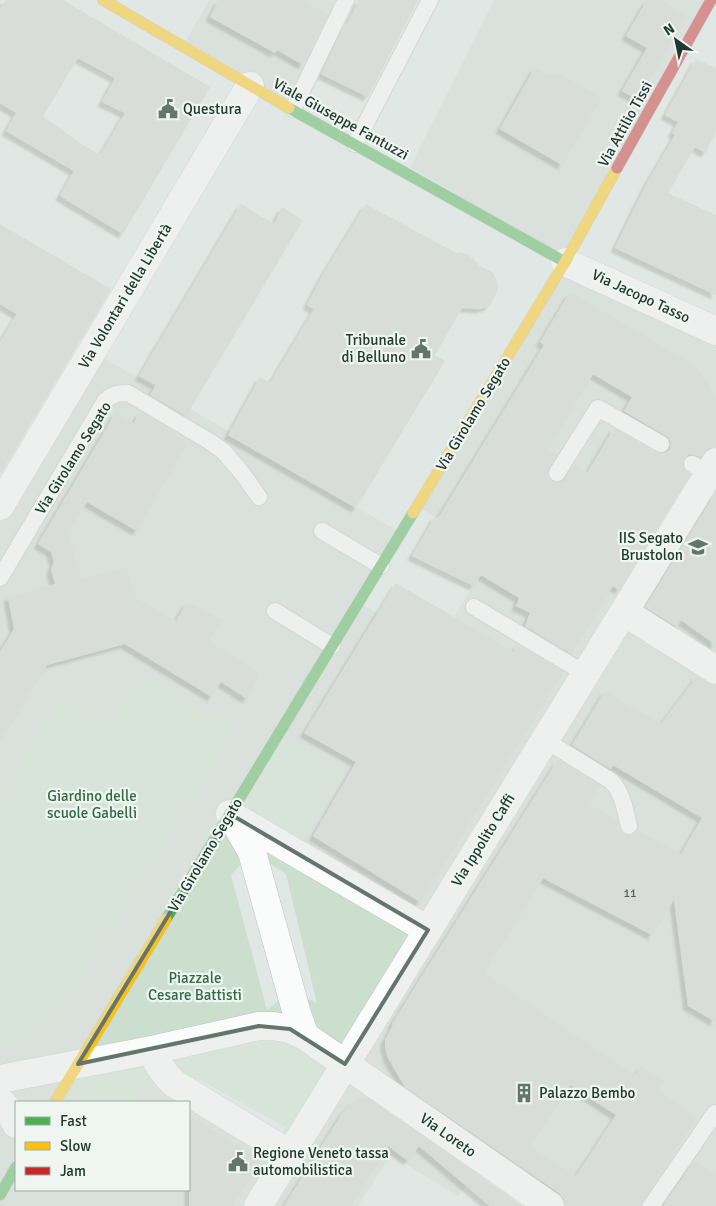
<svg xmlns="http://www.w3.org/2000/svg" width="716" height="1206" font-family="Signika,sans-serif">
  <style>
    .built { fill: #d0d8d3; fill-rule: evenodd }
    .green { fill: #ccdfcf; fill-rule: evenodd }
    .building { fill: #ccd0ce; fill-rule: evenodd; filter: url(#shadow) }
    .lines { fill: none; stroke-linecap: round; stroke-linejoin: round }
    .lane-casing { stroke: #bec4c1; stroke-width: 18 }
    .street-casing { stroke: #bec4c1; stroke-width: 29 }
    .fast-casing { stroke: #bec4c1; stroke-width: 12 }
    .slow-casing { stroke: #bec4c1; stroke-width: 12 }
    .jam-casing { stroke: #bec4c1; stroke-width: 12 }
    .lane { stroke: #fafbfb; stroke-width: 16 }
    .street { stroke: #fafbfb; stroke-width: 28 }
    .fast { stroke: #4caf50; stroke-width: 11 }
    .slow { stroke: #ffc107; stroke-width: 11 }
    .jam { stroke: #c62828; stroke-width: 11 }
    .marked { fill: none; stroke: #65756e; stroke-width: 4; stroke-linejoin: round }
    .labels { text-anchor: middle; stroke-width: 4.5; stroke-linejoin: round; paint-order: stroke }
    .number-label { font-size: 12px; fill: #4c5d57 }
    .poi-label { font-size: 15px; fill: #22372f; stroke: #eff6f2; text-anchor: start }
    .street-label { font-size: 15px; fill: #22372f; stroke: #eff6f2 }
    .park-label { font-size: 15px; fill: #316940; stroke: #eff6f2 }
  </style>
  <defs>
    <filter id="shadow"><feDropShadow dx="-4.5" dy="4.5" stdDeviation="1" flood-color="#0004"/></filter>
  </defs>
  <rect width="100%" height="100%" fill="#e1e7e4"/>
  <g class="built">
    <path d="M 209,0 L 351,0 L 298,106 L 186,41 Z"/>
    <path d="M 494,0 L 706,0 L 563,255 L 716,335 L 716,1206 L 566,1206 L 490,1158 L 458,1196 L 391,1155 L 358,1206 L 0,1206 L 0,497 L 89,349 L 399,532 L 356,601 L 436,648 L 493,552 L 415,505 L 562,256 L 410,167 ZM 276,731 L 345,773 L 297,847 L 344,1058 L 276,1145 L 151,1075 L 133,1102 L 189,1102 L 189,1190 L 16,1190 L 16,1102 L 49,1102 Z"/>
  </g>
  <g class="green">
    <path d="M 142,674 L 237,729 L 50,1030 L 34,1040 L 0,1044 L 0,796 L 61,694 L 109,723 Z"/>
    <path d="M 276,731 L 346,773 L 297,847 L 425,924 L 332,1086 L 276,1145 L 286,1127 L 196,1078 L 186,1091 L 151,1075 L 133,1102 L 49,1102 ZM 252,852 L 286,874 L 317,1003 L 290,991 L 267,1010 L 231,875 Z"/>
  </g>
  <g class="building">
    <path d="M 5,0 L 63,0 L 210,87 L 123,234 L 60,196 L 74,171 L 6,131 L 16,113 L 0,103 L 0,9 ZM 78,58 L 115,78 L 102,102 L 125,113 L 100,155 L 77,141 L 43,116 Z"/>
    <path d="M 219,0 L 302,0 L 328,15 L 303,65 L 277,50 L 275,53 L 210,17 Z"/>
    <path d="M 359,0 L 418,0 L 368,97 L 321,74 L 345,24 L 347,25 Z"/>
    <path d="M 647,0 L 661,0 L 686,14 L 638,100 L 622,91 L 647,48 L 626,36 Z"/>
    <path d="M 696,59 L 716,68 L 716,132 L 706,153 L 695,147 L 668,193 L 716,215 L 716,295 L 615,248 L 648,181 L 675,135 L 672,133 L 678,122 L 665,115 Z"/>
    <path d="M 535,67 L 553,77 L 556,71 L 602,98 L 562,165 L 500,129 Z"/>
    <path d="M 241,204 L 274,224 L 282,207 L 303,220 L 186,416 L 150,395 L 156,385 L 139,376 Z"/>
    <path d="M 366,204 L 456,253 L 460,252 L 469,255 L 480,266 L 492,272 L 497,280 L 498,288 L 495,296 L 489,306 L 480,309 L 462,308 L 435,355 L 445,361 L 356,508 L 228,435 L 260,377 L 270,383 L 314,309 L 307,305 L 322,276 Z"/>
    <path d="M 0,224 L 111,289 L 0,475 L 0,342 L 17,314 L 0,304 Z"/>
    <path d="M 570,292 L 680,357 L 698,369 L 710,386 L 716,401 L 716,446 L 708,449 L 700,457 L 692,454 L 688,455 L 684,459 L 682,463 L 683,468 L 690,474 L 619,590 L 613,586 L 571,654 L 525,626 L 530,613 L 516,606 L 519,598 L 481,575 L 474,586 L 412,556 L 435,516 L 438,518 L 544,345 L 540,342 ZM 593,374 L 632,397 L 624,411 L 666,436 L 669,439 L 671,443 L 670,449 L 666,453 L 662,454 L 656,453 L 614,428 L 587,473 L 574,465 L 565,478 L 562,482 L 557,483 L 552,482 L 548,478 L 547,472 L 549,468 L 557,455 L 548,450 Z"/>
    <path d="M 116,412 L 134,423 L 140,412 L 176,433 L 175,436 L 187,443 L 137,531 L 87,502 L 68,532 L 82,578 L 127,567 L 136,598 L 176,621 L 187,602 L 222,620 L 209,641 L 260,674 L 247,699 L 221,682 L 212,697 L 125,644 L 47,665 L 0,743 L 0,652 L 14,629 L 8,597 L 55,584 L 51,570 L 54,562 L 51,552 L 38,544 Z"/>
    <path d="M 716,492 L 716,645 L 681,620 L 677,627 L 645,607 Z"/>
    <path d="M 396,583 L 514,652 L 517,644 L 563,672 L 420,902 L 313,836 L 356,762 L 304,733 Z"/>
    <path d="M 697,676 L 708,683 L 716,686 L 716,1022 L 688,1006 L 674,900 L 652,935 L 543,878 L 484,973 L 635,1075 L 642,1066 L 664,1081 L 658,1090 L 696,1118 L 674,1150 L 676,1151 L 643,1200 L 641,1206 L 565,1206 L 564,1199 L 559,1193 L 405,1087 L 388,1058 L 385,1047 L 385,1040 L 393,1025 L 392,1024 L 557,761 L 561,763 L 561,762 L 600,786 L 589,804 L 617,820 L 619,829 L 622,833 L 627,836 L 631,836 L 635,834 L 638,831 L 681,854 L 702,818 L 613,765 L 611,769 L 572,745 L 605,691 L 661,724 ZM 570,1085 L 616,1115 L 576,1176 L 530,1146 Z"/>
    <path d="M 365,1096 L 523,1206 L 490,1206 L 419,1146 L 408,1161 L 388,1146 L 351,1206 L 284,1206 L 343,1112 L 353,1101 Z"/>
    <path d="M 189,1116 L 261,1159 L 232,1206 L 189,1206 Z"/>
    <path d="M 694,1161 L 716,1174 L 716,1206 L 663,1206 Z"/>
  </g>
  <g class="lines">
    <defs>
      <g id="lane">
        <path d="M 293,109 L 346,0"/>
        <path d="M 355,144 L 430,0"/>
        <path d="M 692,464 L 709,474"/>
        <path d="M 557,473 L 598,408 L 661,444"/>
        <path d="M 322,531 L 381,566"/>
        <path d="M 0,578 L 105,401 C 113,394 118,393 128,393 L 212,443 L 224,452 L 242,473 L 259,497"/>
        <path d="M 474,607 L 586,674"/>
        <path d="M 275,611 L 332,646"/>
        <path d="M 545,740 L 611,781 C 623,793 625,810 629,826"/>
        <path d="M 651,1206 L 715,1113"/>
      </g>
      <g id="street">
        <path d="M 565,262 L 716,331"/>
        <path d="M 0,506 L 250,86"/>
        <path d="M 624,612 L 716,670"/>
        <path d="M 230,814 L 252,852 L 297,1014 L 305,1036"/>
        <path d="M 231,815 L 428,930"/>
        <path d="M 152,1050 C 157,1064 163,1074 175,1084 L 290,1154"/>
        <path d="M 0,1079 L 152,1050 L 259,1026 L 274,1026 L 290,1029 L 305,1036 L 550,1206"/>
        <path d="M 0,1101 L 10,1112 L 16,1124"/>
        <path d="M 258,1206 L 716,462"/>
      </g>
      <g id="fast">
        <path d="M 289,108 L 565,262"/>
        <path d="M 166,919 L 413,513"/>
        <path d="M 0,1195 L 16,1167"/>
      </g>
      <g id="slow">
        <path d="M 103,0 L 289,108"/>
        <path d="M 413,513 L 565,262 L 617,168"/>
        <path d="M 55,1102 L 166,919"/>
      </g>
      <path id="jam" d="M 617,168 L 711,0"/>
    </defs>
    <use href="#lane" class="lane-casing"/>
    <use href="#street" class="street-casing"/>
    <use href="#fast" class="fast-casing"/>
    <use href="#slow" class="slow-casing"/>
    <use href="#jam" class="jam-casing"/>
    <use href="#lane" class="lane"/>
    <use href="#street" class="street"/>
    <use href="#fast" class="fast"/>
    <use href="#slow" class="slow"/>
    <use href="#jam" class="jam"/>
  </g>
  <path d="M0 0H716V1206H0ZM 230,814 L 428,930 L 345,1064 L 290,1029 L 259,1026 L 78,1064 Z" fill="#e1e7e4" fill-opacity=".55" fill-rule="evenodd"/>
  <path class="marked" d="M 230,814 L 428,930 L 345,1064 L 290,1029 L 259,1026 L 78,1064 Z"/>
  <defs>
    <symbol id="civic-bare" viewBox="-9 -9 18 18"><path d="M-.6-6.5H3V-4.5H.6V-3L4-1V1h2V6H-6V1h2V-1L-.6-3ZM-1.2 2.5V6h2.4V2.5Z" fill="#65756e" stroke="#eff6f2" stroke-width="2.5" paint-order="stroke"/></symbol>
    <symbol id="school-bare" viewBox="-9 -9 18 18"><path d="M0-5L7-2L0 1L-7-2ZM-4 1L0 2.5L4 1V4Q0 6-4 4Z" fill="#65756e" stroke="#eff6f2" stroke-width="2.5" paint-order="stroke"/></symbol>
    <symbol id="building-bare" viewBox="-9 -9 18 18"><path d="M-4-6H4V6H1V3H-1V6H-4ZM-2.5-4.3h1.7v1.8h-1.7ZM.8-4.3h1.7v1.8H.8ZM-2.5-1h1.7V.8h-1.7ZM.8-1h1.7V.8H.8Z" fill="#65756e" stroke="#eff6f2" stroke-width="2.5" paint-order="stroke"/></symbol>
  </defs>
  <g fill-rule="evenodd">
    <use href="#civic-bare" x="154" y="95" width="28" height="28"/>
    <use href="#civic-bare" x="407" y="335" width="28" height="28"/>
    <use href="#school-bare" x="684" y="533" width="28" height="28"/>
    <use href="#building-bare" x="510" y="1079" width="28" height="28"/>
    <use href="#civic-bare" x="224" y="1148" width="28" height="28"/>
  </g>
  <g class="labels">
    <g class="number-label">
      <text x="630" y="897">11</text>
    </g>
    <g class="poi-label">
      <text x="183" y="114">Questura</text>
      <text x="406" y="345" text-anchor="end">Tribunale<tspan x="406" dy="17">di Belluno</tspan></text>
      <text x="683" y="543" text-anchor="end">IIS Segato<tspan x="683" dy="17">Brustolon</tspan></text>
      <text x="539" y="1098">Palazzo Bembo</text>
      <text x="253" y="1158">Regione Veneto tassa<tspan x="253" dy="17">automobilistica</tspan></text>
    </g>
    <g class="street-label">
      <text transform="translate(341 119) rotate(29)" y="5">Viale Giuseppe Fantuzzi</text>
      <text transform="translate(625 124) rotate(-61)" y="5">Via Attilio Tissi</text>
      <text transform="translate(125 296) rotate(-59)" y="5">Via Volontari della Libertà</text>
      <text transform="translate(641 296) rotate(25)" y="5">Via Jacopo Tasso</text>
      <text transform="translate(473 414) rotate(-59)" y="5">Via Girolamo Segato</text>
      <text transform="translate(73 458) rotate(-58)" y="5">Via Girolamo Segato</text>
      <text transform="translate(483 840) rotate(-58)" y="5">Via Ippolito Caffi</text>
      <text transform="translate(205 855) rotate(-59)" y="5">Via Girolamo Segato</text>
      <text transform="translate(448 1135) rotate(35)" y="5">Via Loreto</text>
    </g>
    <g class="park-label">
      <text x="92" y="801">Giardino delle<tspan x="92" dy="17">scuole Gabelli</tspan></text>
      <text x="195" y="983">Piazzale<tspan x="195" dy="17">Cesare Battisti</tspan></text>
    </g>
  </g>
  <rect x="15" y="1101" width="175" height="90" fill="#eff6f2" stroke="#9daaa4"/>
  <rect x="25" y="1117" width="25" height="8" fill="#4caf50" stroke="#9daaa4"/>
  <text x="60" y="1126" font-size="15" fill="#22372f">Fast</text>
  <rect x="25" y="1142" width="25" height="8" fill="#ffc107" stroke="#9daaa4"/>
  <text x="60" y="1151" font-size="15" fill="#22372f">Slow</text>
  <rect x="25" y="1167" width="25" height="8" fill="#c62828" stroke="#9daaa4"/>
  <text x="60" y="1176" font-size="15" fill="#22372f">Jam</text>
  <g transform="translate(676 40) rotate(327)" stroke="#eff6f2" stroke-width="4" paint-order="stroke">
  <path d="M0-4L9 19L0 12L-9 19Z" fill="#22372f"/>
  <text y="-8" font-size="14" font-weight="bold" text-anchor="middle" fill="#22372f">N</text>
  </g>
</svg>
